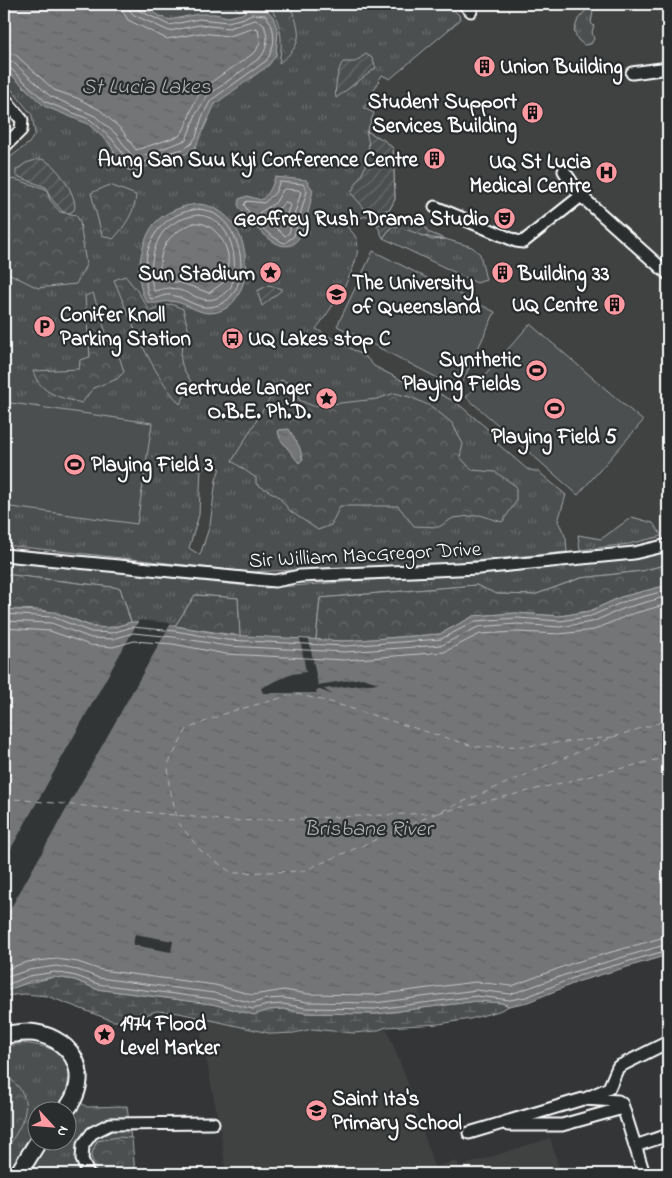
<svg xmlns="http://www.w3.org/2000/svg" width="672" height="1178" font-family="'Indie Flower',sans-serif">
  <style>
    .built { fill: #404243 }
    .grass { fill: url(#grass-tufts); stroke: #a6a7a8; fill-rule: evenodd }
    .forest { fill: url(#forest-crowns); stroke: #a6a7a8 }
    .wetland { fill: url(#wetland-marsh); stroke: #a6a7a8 }
    .garden { fill: url(#garden-furrows); stroke: #a6a7a8 }
    .pitch { fill: #4c4f50; stroke: #a6a7a8 }
    .water { fill: url(#water-ripples); stroke: #abacad }
    .pier { fill: #333536 }
    .lines { fill: none; stroke-linecap: round; stroke-linejoin: round }
    .shore { stroke: #c7c8c8; stroke-width: 1 }
    .ferry { stroke: #b2b3b4; stroke-width: 1; stroke-dasharray: 6 5; stroke-linecap: butt }
    .street-casing { stroke: #fff; stroke-width: 15 }
    .secondary-casing { stroke: #fff; stroke-width: 20 }
    .street { stroke: #2a2d2e; stroke-width: 11 }
    .secondary { stroke: #2a2d2e; stroke-width: 16 }
    .labels { text-anchor: middle; stroke-width: 4.5; stroke-linejoin: round; paint-order: stroke }
    .poi-label { font-size: 21px; font-weight: bold; fill: #fff; stroke: #2a2d2e; text-anchor: start }
    .street-label { font-size: 21px; fill: #fff; stroke: #2a2d2e }
    .water-label { font-size: 22px; font-style: italic; fill: #b2b3b4; stroke: #2a2d2e }
  </style>
  <defs>
    <pattern id="grass-tufts" width="24" height="20" patternUnits="userSpaceOnUse" patternTransform="scale(1.25)"><rect width="24" height="20" fill="#4c4f50"/><path d="M3 7l-1-3M5 7V3M7 7l1-3M15 17l-1-3M17 17v-4M19 17l1-3" fill="none" stroke="#67696a"/></pattern>
    <pattern id="forest-crowns" width="20" height="18" patternUnits="userSpaceOnUse" patternTransform="scale(1.25)"><rect width="20" height="18" fill="#4c4f50"/><path d="M2 6a3 3 0 1 1 6 0M12 15a3 3 0 1 1 6 0" fill="none" stroke="#67696a"/></pattern>
    <pattern id="wetland-marsh" width="20" height="14" patternUnits="userSpaceOnUse" patternTransform="scale(1.25)"><rect width="20" height="14" fill="#4c4f50"/><path d="M1 5h8M5 5V1M11 12h8M15 12V8" fill="none" stroke="#67696a"/></pattern>
    <pattern id="garden-furrows" width="10" height="10" patternUnits="userSpaceOnUse" patternTransform="scale(1.25)"><rect width="10" height="10" fill="#4c4f50"/><path d="M-1 1l2-2M0 10L10 0M9 11l2-2" fill="none" stroke="#67696a"/></pattern>
    <pattern id="water-ripples" width="26" height="14" patternUnits="userSpaceOnUse" patternTransform="scale(1.25)"><rect width="26" height="14" fill="#737576"/><path d="M2 4q2-2 4 0t4 0M15 11q2-2 4 0t4 0" fill="none" stroke="#606061"/></pattern>
  </defs>
  <rect width="100%" height="100%" fill="#333536"/>
  <filter id="ink" filterUnits="userSpaceOnUse"><feTurbulence type="fractalNoise" baseFrequency=".02" numOctaves="2"/><feDisplacementMap in="SourceGraphic" scale="10" xChannelSelector="R" yChannelSelector="G"/><feConvolveMatrix kernelMatrix="1 2 1 2 8 2 1 2 1" color-interpolation-filters="sRGB"/></filter>
  <g filter="url(#ink)">
    <g class="built">
      <path d="M 4,4 L 668,4 L 668,585 L 345,641 L 112,628 L 54,612 L 4,609 Z"/>
      <path d="M 198,1018 L 273,1034 L 294,1033 L 312,1029 L 354,1033 L 376,1031 L 386,1027 L 409,1086 L 434,1167 L 457,1161 L 459,1167 L 550,1138 L 561,1174 L 226,1174 L 221,1134 Z"/>
    </g>
    <g class="grass">
      <path d="M 4,4 L 447,4 L 459,15 L 460,20 L 390,79 L 382,75 L 364,108 L 374,113 L 367,131 L 393,148 L 395,199 L 390,209 L 344,223 C 348,228 354,233 356,238 C 366,261 329,312 316,329 L 366,357 L 374,366 L 405,382 L 413,380 L 457,403 L 495,435 L 498,444 L 527,469 L 539,472 L 566,495 L 558,521 L 566,538 L 567,552 L 451,563 L 249,572 L 4,545 L 4,162 L 29,143 L 35,134 L 32,115 L 4,80 ZM 201,468 L 220,468 L 216,480 L 210,525 L 200,555 L 189,548 L 199,515 Z"/>
      <path d="M 588,8 L 593,12 L 591,23 L 594,26 L 592,32 L 594,39 L 591,44 L 584,45 L 578,40 L 574,31 L 578,19 Z"/>
      <path d="M 392,226 L 406,228 L 432,240 L 445,239 L 472,247 L 480,254 L 486,280 L 477,283 L 383,238 Z"/>
      <path d="M 632,517 L 653,523 L 662,536 L 629,544 L 580,550 L 578,535 L 601,539 Z"/>
      <path d="M 668,552 L 668,564 L 642,571 L 581,578 L 534,595 L 496,594 L 476,585 L 320,598 L 316,640 L 240,636 L 238,598 L 195,595 L 175,626 L 131,622 L 120,588 L 4,574 L 4,560 L 266,588 L 604,562 Z"/>
      <path d="M 21,1043 C 39,1045 68,1048 70,1072 C 70,1078 67,1086 66,1092 L 87,1107 L 127,1106 L 135,1174 L 4,1174 L 4,1048 ZM 38,1110 L 68,1110 L 68,1140 L 38,1140 Z"/>
    </g>
    <g class="forest">
      <path d="M 241,4 L 289,4 C 301,30 305,44 279,63 C 283,42 282,26 271,8 L 251,6 L 238,11 L 235,6 Z"/>
      <path d="M 14,179 L 46,189 L 50,200 L 60,212 L 76,215 L 80,222 L 86,265 L 76,284 L 38,288 L 4,271 L 4,182 Z"/>
      <path d="M 110,185 L 136,195 C 136,210 124,228 113,239 L 102,235 L 91,193 Z"/>
      <path d="M 125,276 L 136,289 L 150,311 L 171,304 L 183,309 L 189,332 C 177,355 178,362 192,383 L 180,404 C 149,369 132,323 114,280 Z"/>
      <path d="M 93,293 L 110,345 L 120,359 L 124,372 L 117,379 L 93,388 L 82,403 C 61,398 40,394 33,371 L 79,369 L 80,360 L 90,357 L 85,296 Z"/>
      <path d="M 281,380 L 297,386 L 299,400 L 313,406 L 377,399 L 395,393 L 413,398 L 432,407 L 452,423 L 463,444 L 460,457 L 472,470 L 495,472 L 516,486 L 516,502 L 502,522 L 480,515 L 453,518 L 439,527 L 414,526 L 398,506 L 340,506 L 331,525 L 318,530 L 290,511 L 278,496 L 256,484 L 256,478 L 232,461 Z"/>
      <path d="M 668,564 L 668,585 L 621,597 L 590,611 L 560,616 L 516,613 L 474,616 L 440,634 L 345,641 L 316,640 L 320,598 L 476,585 L 497,594 L 534,595 L 581,578 L 642,571 Z"/>
      <path d="M 4,574 L 120,588 L 131,622 C 93,635 89,622 55,613 C 40,608 20,610 4,609 Z"/>
      <path d="M 195,595 L 238,598 L 240,636 L 175,626 Z"/>
      <path d="M 9,1078 C 41,1103 19,1127 4,1154 L 4,1081 Z"/>
      <path d="M 118,1137 L 132,1138 L 135,1174 L 97,1174 L 91,1156 L 97,1141 Z"/>
    </g>
    <path class="wetland" d="M 54,977 L 75,980 L 96,989 L 212,1004 L 254,1014 L 269,1010 L 283,1009 L 305,1013 L 376,1014 L 477,1001 L 502,1003 L 509,1006 L 499,1011 L 470,1019 L 439,1024 L 386,1027 L 376,1031 L 354,1033 L 312,1029 L 294,1033 L 273,1034 L 179,1013 L 156,1011 L 131,1021 L 113,1021 L 47,996 L 24,994 L 4,996 L 4,992 L 10,988 Z"/>
    <g class="garden">
      <path d="M 366,54 L 372,58 L 376,68 L 336,98 C 334,91 338,67 343,62 L 355,62 Z"/>
      <path d="M 366,131 L 384,140 L 393,148 L 395,199 L 390,209 L 370,215 L 351,193 C 364,169 374,159 366,131 Z"/>
      <path d="M 39,159 C 54,158 80,199 74,210 L 70,213 L 63,212 L 50,197 L 46,187 L 16,176 L 16,170 L 26,163 Z"/>
      <path d="M 418,213 L 428,232 L 445,239 C 425,240 409,228 392,226 L 383,238 L 377,225 L 405,217 L 412,220 Z"/>
      <path d="M 269,285 L 283,289 L 262,306 L 257,291 Z"/>
    </g>
    <g class="pitch">
      <path d="M 373,251 L 495,312 L 459,389 L 337,326 Z"/>
      <path d="M 530,324 L 643,421 L 578,495 L 466,397 Z"/>
      <path d="M 4,402 L 152,423 L 137,524 L 4,506 Z"/>
    </g>
    <g class="water">
      <path d="M 4,4 L 134,4 L 169,20 L 198,14 L 215,14 L 228,17 L 242,14 L 248,9 L 267,10 L 273,17 L 278,31 L 276,55 L 269,65 L 215,104 L 195,148 L 186,154 L 168,158 L 136,171 L 128,170 L 116,156 L 109,143 L 88,124 L 44,106 L 4,68 Z"/>
      <path d="M 275,177 L 306,180 L 313,190 C 307,217 302,266 267,237 C 256,228 245,218 238,205 L 239,199 L 247,196 L 261,200 C 270,193 272,187 275,177 Z"/>
      <path d="M 199,204 C 260,211 259,313 209,313 C 198,313 187,304 176,302 C 164,299 156,306 147,302 C 133,283 140,242 154,224 C 164,212 184,205 199,204 Z"/>
      <path d="M 289,429 L 299,446 L 303,459 L 299,463 L 280,439 L 278,430 Z"/>
      <path d="M 668,585 L 668,955 L 580,981 L 528,1002 L 509,1006 L 502,1003 L 477,1001 L 376,1014 L 305,1013 L 283,1009 L 269,1010 L 254,1015 L 212,1004 L 96,989 L 75,980 L 54,977 L 31,981 L 4,992 L 4,609 L 54,612 L 92,627 L 112,628 L 131,622 L 175,626 L 227,635 L 345,641 L 440,634 L 474,616 L 516,613 L 560,616 L 590,611 L 621,597 Z"/>
    </g>
    <g class="pier">
      <path d="M 139,620 L 171,623 L 4,920 L 4,861 Z"/>
      <path d="M 300,639 L 309,640 L 318,685 L 362,678 L 379,683 L 324,689 L 333,695 L 320,690 L 316,690 L 317,693 L 263,693 L 261,688 L 276,681 L 292,674 L 306,672 Z"/>
      <path d="M 135,934 L 173,941 L 171,952 L 133,945 Z"/>
    </g>
    <g class="lines">
      <g class="shore">
        <path d="M 4,52 L 16,55 L 54,90 L 77,98 L 100,110 L 122,130 L 136,150 L 179,136 C 189,127 190,103 202,91 C 215,76 240,65 256,51 L 260,42 L 258,29 L 255,28 L 229,36 L 200,33 L 167,39 L 128,20 L 123,12 L 121,4"/>
        <path d="M 4,59 L 13,62 L 50,96 L 95,116 L 117,135 L 134,159 L 186,140 L 196,114 L 207,96 L 261,57 C 269,46 268,34 263,23 L 255,20 L 229,28 L 199,25 L 169,31 L 134,15 L 130,11 L 129,4"/>
        <path d="M 4,65 L 9,67 L 46,102 L 91,120 L 112,139 L 131,165 L 136,166 L 166,153 L 184,149 L 191,144 L 196,137 L 202,117 L 211,100 L 266,61 C 276,47 277,28 265,15 L 251,14 L 244,18 L 228,22 L 199,19 L 169,25 L 138,10 L 135,4"/>
        <path d="M 280,182 L 303,184 L 307,191 L 294,236 L 285,243 C 270,238 250,218 244,204 L 247,201 L 264,203 L 275,193 Z"/>
        <path d="M 284,189 L 298,190 L 301,192 L 289,233 L 285,236 L 259,213 L 275,203 Z"/>
        <path d="M 286,202 L 290,205 L 284,223 L 281,224 L 272,215 Z"/>
        <path d="M 199,209 C 246,213 259,301 210,307 C 197,309 183,296 170,295 C 163,294 158,299 151,299 C 146,292 146,284 146,276 C 143,240 162,213 199,209 Z"/>
        <path d="M 199,215 C 232,218 240,261 231,287 C 207,313 197,292 170,288 C 164,288 159,290 154,291 C 148,274 152,245 164,231 C 172,222 187,216 199,215 Z"/>
        <path d="M 194,223 C 211,221 225,239 228,255 C 229,262 226,276 224,282 L 209,293 L 185,284 L 160,279 C 158,249 166,234 194,223 Z"/>
        <path d="M 4,614 L 53,617 L 91,632 L 112,633 L 132,627 L 175,631 L 227,640 L 345,646 L 441,639 L 476,621 L 517,618 L 560,621 L 591,616 L 623,602 L 668,590"/>
        <path d="M 4,621 L 51,623 L 91,638 L 113,639 L 133,633 L 174,637 L 227,646 L 345,652 L 442,645 L 478,627 L 517,624 L 560,627 L 592,622 L 625,608 L 668,596"/>
        <path d="M 4,628 L 50,631 L 90,645 L 113,647 L 134,641 L 173,644 L 226,654 L 345,660 L 444,652 L 480,634 L 517,632 L 560,634 L 594,630 L 628,615 L 668,604"/>
        <path d="M 4,970 L 27,962 L 56,959 L 78,962 L 101,970 L 215,985 L 253,995 L 284,990 L 308,994 L 375,995 L 475,982 L 512,986 L 573,963 L 668,936"/>
        <path d="M 4,978 L 29,970 L 56,966 L 78,970 L 99,978 L 214,993 L 253,1003 L 267,999 L 283,998 L 307,1002 L 375,1003 L 476,990 L 511,994 L 576,971 L 668,944"/>
        <path d="M 4,986 L 29,976 L 55,972 L 76,976 L 98,984 L 213,999 L 253,1009 L 268,1005 L 283,1004 L 306,1008 L 376,1009 L 477,996 L 510,1000 L 526,997 L 578,976 L 668,950"/>
      </g>
      <g class="ferry">
        <path d="M 613,737 L 526,746 L 476,747 L 330,702 L 296,694 L 229,712 L 187,729 L 168,764 L 169,784 L 178,822 L 200,850 L 232,873 L 303,871 L 613,737 L 668,720"/>
        <path d="M 4,798 L 234,821 L 434,813"/>
        <path d="M 438,813 L 668,757"/>
      </g>
      <defs>
        <g id="street">
          <path d="M 464,4 L 471,11"/>
          <path d="M 632,73 L 668,68"/>
          <path d="M 4,98 L 22,120 L 21,130 L 4,147"/>
          <path d="M 564,171 L 581,196 L 668,274"/>
          <path d="M 435,207 L 516,241 L 523,242 L 581,196"/>
          <path d="M 4,555 L 275,581 L 300,576 L 479,568 L 634,553 L 668,545"/>
          <path d="M 587,1098 L 609,1088 L 618,1067 L 668,1042"/>
          <path d="M 508,1125 L 562,1125 L 623,1108"/>
          <path d="M 469,1133 L 583,1099 L 618,1101 L 622,1104 L 644,1174"/>
          <path d="M 635,1146 L 668,1135"/>
          <path d="M 88,1174 L 82,1159 L 83,1145 L 92,1133 L 110,1124 L 213,1123"/>
        </g>
        <g id="secondary">
          <path d="M 4,1035 C 14,1034 24,1031 35,1033 C 76,1040 92,1078 66,1110"/>
          <path d="M 18,1174 L 39,1140"/>
        </g>
      </defs>
      <use href="#street" class="street-casing"/>
      <use href="#secondary" class="secondary-casing"/>
      <use href="#street" class="street"/>
      <use href="#secondary" class="secondary"/>
    </g>
  </g>
  <defs>
    <symbol id="building-disc" viewBox="-11 -11 22 22"><circle r="9.5" fill="#ff9aa2" stroke="#2a2d2e"/><path d="M-4-6H4V6H1V3H-1V6H-4ZM-2.5-4.3h1.7v1.8h-1.7ZM.8-4.3h1.7v1.8H.8ZM-2.5-1h1.7V.8h-1.7ZM.8-1h1.7V.8H.8Z" fill="#111"/></symbol>
    <symbol id="hospital-disc" viewBox="-11 -11 22 22"><circle r="9.5" fill="#ff9aa2" stroke="#2a2d2e"/><path d="M-5-5h3v3.5h4V-5h3V5h-3V1.5h-4V5h-3Z" fill="#111"/></symbol>
    <symbol id="theatre-disc" viewBox="-11 -11 22 22"><circle r="9.5" fill="#ff9aa2" stroke="#2a2d2e"/><path d="M-5-5.5Q0-4 5-5.5V0Q5 5 0 6Q-5 5-5 0ZM-3.3-2.5H-1v1.5H-3.3ZM1-2.5H3.3v1.5H1ZM-2.8 1Q0 5.5 2.8 1Z" fill="#111"/></symbol>
    <symbol id="sight-disc" viewBox="-11 -11 22 22"><circle r="9.5" fill="#ff9aa2" stroke="#2a2d2e"/><path d="M0-6L1.8-2.2L6-1.7L2.9 1.2L3.7 5.4L0 3.3L-3.7 5.4L-2.9 1.2L-6-1.7L-1.8-2.2Z" fill="#111"/></symbol>
    <symbol id="university-disc" viewBox="-11 -11 22 22"><circle r="9.5" fill="#ff9aa2" stroke="#2a2d2e"/><path d="M0-5L7-2L0 1L-7-2ZM-4 1L0 2.5L4 1V4Q0 6-4 4Z" fill="#111"/></symbol>
    <symbol id="parking-disc" viewBox="-11 -11 22 22"><circle r="9.5" fill="#ff9aa2" stroke="#2a2d2e"/><path d="M-3.5-5.5H1a3.5 3.5 0 0 1 0 7H-1V5.5H-3.5ZM-1-3.4V-.6H.8a1.4 1.4 0 0 0 0-2.8Z" fill="#111"/></symbol>
    <symbol id="bus-disc" viewBox="-11 -11 22 22"><circle r="9.5" fill="#ff9aa2" stroke="#2a2d2e"/><path d="M-5-6H5V4H4V6H2V4H-2V6H-4V4H-5ZM-3.5-4V0h7V-4ZM-3.5 1.2v1.5H-2V1.2ZM2 1.2v1.5H3.5V1.2Z" fill="#111"/></symbol>
    <symbol id="stadium-disc" viewBox="-11 -11 22 22"><circle r="9.5" fill="#ff9aa2" stroke="#2a2d2e"/><path d="M0-5a6.5 5 0 1 0 0 10a6.5 5 0 1 0 0-10ZM-3.5-1.8h7v3.6h-7Z" fill="#111"/></symbol>
    <symbol id="school-disc" viewBox="-11 -11 22 22"><circle r="9.5" fill="#ff9aa2" stroke="#2a2d2e"/><path d="M0-5L7-2L0 1L-7-2ZM-4 1L0 2.5L4 1V4Q0 6-4 4Z" fill="#111"/></symbol>
  </defs>
  <g fill-rule="evenodd">
    <use href="#building-disc" x="472" y="54" width="25" height="25"/>
    <use href="#building-disc" x="520" y="100" width="25" height="25"/>
    <use href="#building-disc" x="422" y="146" width="25" height="25"/>
    <use href="#hospital-disc" x="594" y="160" width="25" height="25"/>
    <use href="#theatre-disc" x="492" y="206" width="25" height="25"/>
    <use href="#sight-disc" x="258" y="260" width="25" height="25"/>
    <use href="#building-disc" x="490" y="260" width="25" height="25"/>
    <use href="#university-disc" x="324" y="282" width="25" height="25"/>
    <use href="#building-disc" x="602" y="292" width="25" height="25"/>
    <use href="#parking-disc" x="32" y="314" width="25" height="25"/>
    <use href="#bus-disc" x="220" y="326" width="25" height="25"/>
    <use href="#stadium-disc" x="524" y="358" width="25" height="25"/>
    <use href="#sight-disc" x="314" y="386" width="25" height="25"/>
    <use href="#stadium-disc" x="542" y="396" width="25" height="25"/>
    <use href="#stadium-disc" x="62" y="452" width="25" height="25"/>
    <use href="#sight-disc" x="92" y="1022" width="25" height="25"/>
    <use href="#school-disc" x="304" y="1098" width="25" height="25"/>
  </g>
  <g class="labels">
    <g class="poi-label">
      <text x="500" y="73">Union Building</text>
      <text x="517" y="108" text-anchor="end">Student Support<tspan x="517" dy="24">Services Building</tspan></text>
      <text x="418" y="166" text-anchor="end">Aung San Suu Kyi Conference Centre</text>
      <text x="591" y="168" text-anchor="end">UQ St Lucia<tspan x="591" dy="24">Medical Centre</tspan></text>
      <text x="489" y="225" text-anchor="end">Geoffrey Rush Drama Studio</text>
      <text x="255" y="280" text-anchor="end">Sun Stadium</text>
      <text x="518" y="280">Building 33</text>
      <text x="352" y="289">The University<tspan x="352" dy="24">of Queensland</tspan></text>
      <text x="598" y="311" text-anchor="end">UQ Centre</text>
      <text x="60" y="321">Conifer Knoll<tspan x="60" dy="24">Parking Station</tspan></text>
      <text x="248" y="345">UQ Lakes stop C</text>
      <text x="521" y="366" text-anchor="end">Synthetic<tspan x="521" dy="24">Playing Fields</tspan></text>
      <text x="311" y="394" text-anchor="end">Gertrude Langer<tspan x="311" dy="24">O.B.E. Ph.D.</tspan></text>
      <text x="554" y="443" text-anchor="middle">Playing Field 5</text>
      <text x="91" y="471">Playing Field 3</text>
      <text x="120" y="1030">1974 Flood<tspan x="120" dy="24">Level Marker</tspan></text>
      <text x="332" y="1105">Saint Ita's<tspan x="332" dy="24">Primary School</tspan></text>
    </g>
    <g class="street-label">
      <text transform="translate(365 554) rotate(-3)" y="7">Sir William MacGregor Drive</text>
    </g>
    <g class="water-label">
      <text x="146" y="93">St Lucia Lakes</text>
      <text x="368" y="835">Brisbane River</text>
    </g>
  </g>
  <rect width="672" height="1178" fill="none" stroke="#2a2d2e" stroke-width="20"/>
  <rect x="10" y="10" width="652" height="1158" fill="none" stroke="#fff" stroke-width="2" filter="url(#ink)"/>
  <g transform="translate(52 1126) rotate(116)"><circle r="24" fill="#2a2d2e" stroke="#7f8182"/>
  <path d="M0-4L9 19L0 12L-9 19Z" fill="#ff9aa2"/>
  <text y="-8" font-size="14" font-weight="bold" text-anchor="middle" fill="#ffffff">N</text>
  </g>
</svg>
